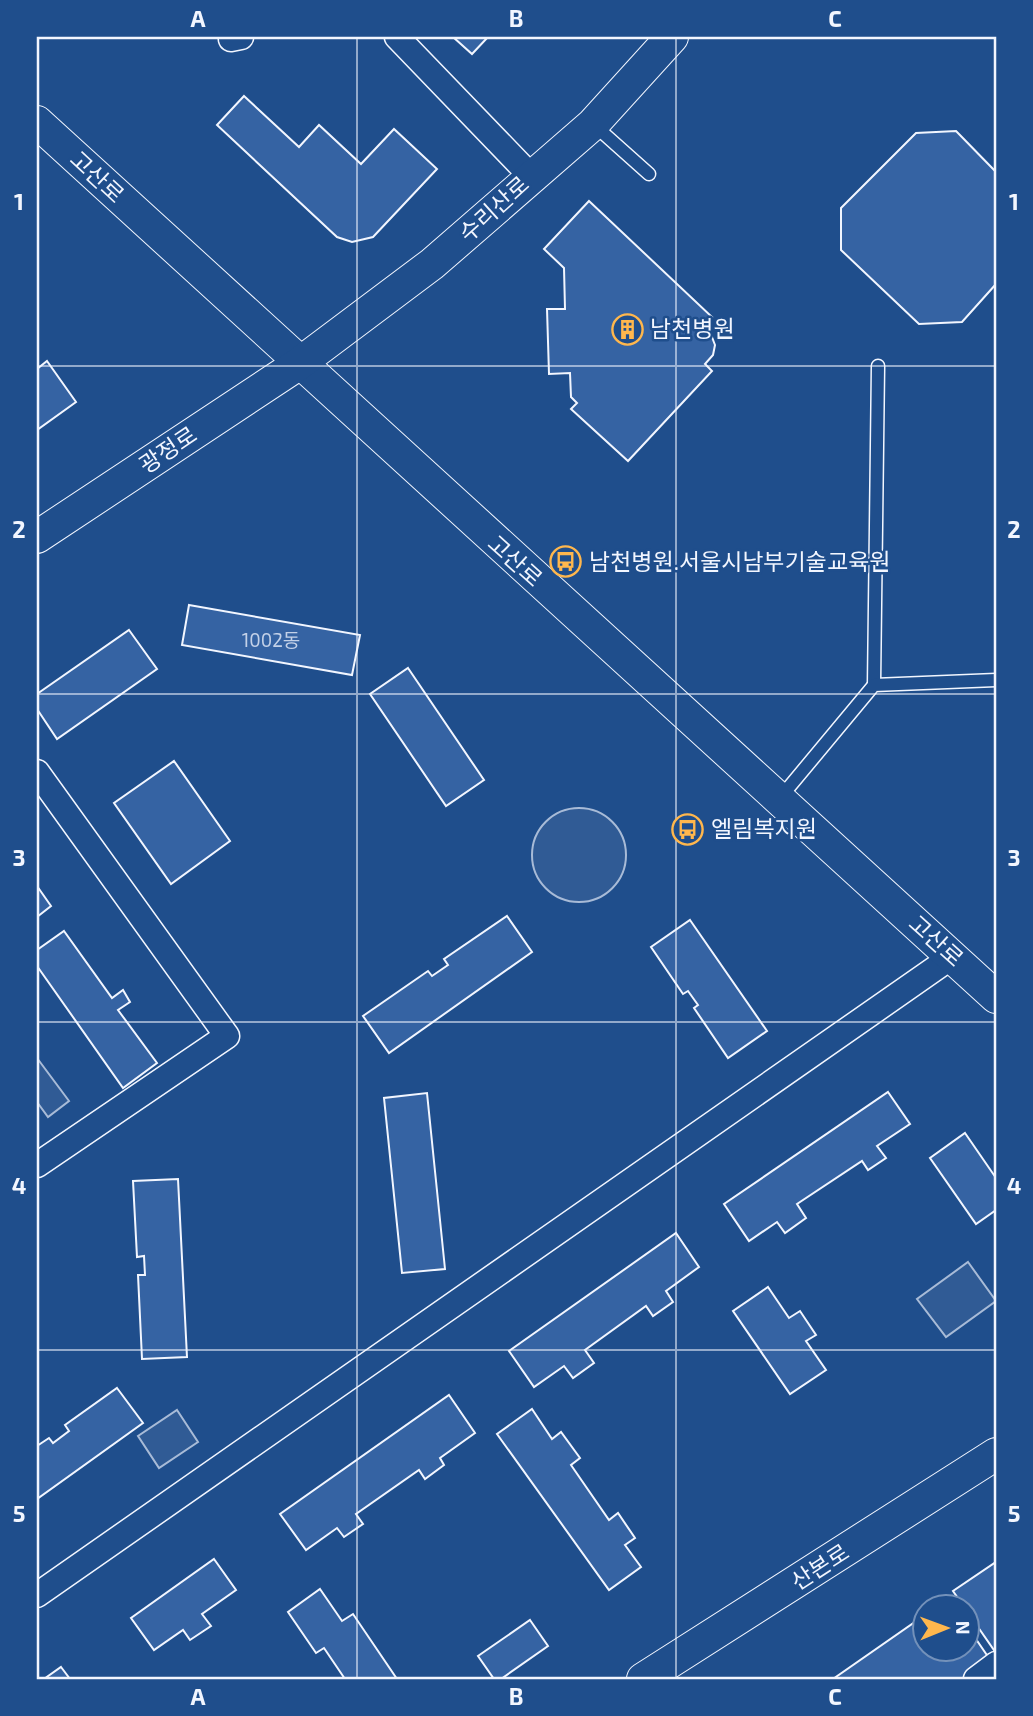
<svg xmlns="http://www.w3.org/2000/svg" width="1033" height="1716" font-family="'Exo 2','Noto Sans KR',sans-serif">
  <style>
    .built { fill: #305b95; stroke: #a8bbd7; stroke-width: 2 }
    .building { fill: #3563a3; stroke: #f2f6ff; stroke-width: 2 }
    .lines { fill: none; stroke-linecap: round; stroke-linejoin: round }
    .service-casing { stroke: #f2f6ff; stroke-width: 15 }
    .minor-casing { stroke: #f2f6ff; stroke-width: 27 }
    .tertiary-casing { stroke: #f2f6ff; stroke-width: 34 }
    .service { stroke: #1f4e8c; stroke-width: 12 }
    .minor { stroke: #1f4e8c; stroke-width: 24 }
    .tertiary { stroke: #1f4e8c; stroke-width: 32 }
    .grid { fill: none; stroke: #f2f6ff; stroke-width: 2; stroke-opacity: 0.55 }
    .labels { text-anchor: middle; stroke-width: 5; stroke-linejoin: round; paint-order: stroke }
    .number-label { font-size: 19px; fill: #c3d1e8 }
    .street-label { font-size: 23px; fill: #f2f6ff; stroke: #1f4e8c }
    .poi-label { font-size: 23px; fill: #f2f6ff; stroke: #1f4e8c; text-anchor: start }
    .neatline { fill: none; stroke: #f2f6ff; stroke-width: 2.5 }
    .grid-label { font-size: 23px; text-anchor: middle; font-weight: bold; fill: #f2f6ff }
  </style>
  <rect width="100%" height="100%" fill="#1f4e8c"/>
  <g class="built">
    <circle cx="579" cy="855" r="47"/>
    <path d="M 37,1058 L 69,1101 L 48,1117 L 37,1102 Z"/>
    <path d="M 968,1262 L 996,1301 L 946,1337 L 917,1299 Z"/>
    <path d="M 177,1410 L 198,1442 L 159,1468 L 138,1436 Z"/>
  </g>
  <g class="building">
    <path d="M 453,37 L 488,37 L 472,54 Z"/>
    <path d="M 244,96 L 299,147 L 319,125 L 361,164 L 394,129 L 437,169 L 373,237 L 352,242 L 337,237 L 217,125 Z"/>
    <path d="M 956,131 L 996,172 L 996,284 L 962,322 L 919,324 L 841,250 L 841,208 L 916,133 Z"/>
    <path d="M 589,201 L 712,317 L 704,326 L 710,332 L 715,345 L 713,355 L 705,364 L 712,371 L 628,461 L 571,409 L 577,403 L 571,397 L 570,373 L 549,374 L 547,309 L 565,309 L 564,268 L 544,249 Z"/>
    <path d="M 47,361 L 76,402 L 37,430 L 37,369 Z"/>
    <path d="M 189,605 L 360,635 L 352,675 L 182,645 Z"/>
    <path d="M 129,630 L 157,669 L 57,739 L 37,709 L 37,694 Z"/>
    <path d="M 408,668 L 484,780 L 446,806 L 370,694 Z"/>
    <path d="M 174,761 L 230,841 L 171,884 L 114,803 Z"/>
    <path d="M 37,886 L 51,906 L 37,917 Z"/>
    <path d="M 507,916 L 532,952 L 389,1053 L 363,1016 L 428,971 L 432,976 L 448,965 L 444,959 Z"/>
    <path d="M 690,920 L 767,1031 L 728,1058 L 694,1008 L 698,1005 L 688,991 L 683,994 L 651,947 Z"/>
    <path d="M 64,931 L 112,998 L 123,990 L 130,1002 L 118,1010 L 157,1063 L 123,1088 L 37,966 L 37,950 Z"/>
    <path d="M 888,1092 L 910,1124 L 877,1146 L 886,1158 L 868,1170 L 862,1161 L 797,1204 L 806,1218 L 785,1233 L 777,1222 L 749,1241 L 724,1204 Z"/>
    <path d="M 427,1093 L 445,1269 L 402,1273 L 384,1098 Z"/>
    <path d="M 965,1133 L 996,1178 L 996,1210 L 976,1224 L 930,1158 Z"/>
    <path d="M 178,1179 L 187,1357 L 142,1359 L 138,1275 L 145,1275 L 144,1256 L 137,1257 L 133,1181 Z"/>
    <path d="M 676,1233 L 699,1267 L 666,1291 L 673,1302 L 653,1316 L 646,1306 L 585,1350 L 594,1363 L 573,1378 L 564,1366 L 534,1387 L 509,1351 Z"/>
    <path d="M 768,1287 L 789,1318 L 800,1311 L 816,1335 L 806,1341 L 826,1370 L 790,1394 L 733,1311 Z"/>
    <path d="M 117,1388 L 143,1423 L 37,1499 L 37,1446 L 49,1438 L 53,1443 L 69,1431 L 65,1425 Z"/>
    <path d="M 449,1395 L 475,1433 L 440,1458 L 444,1465 L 425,1479 L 419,1470 L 356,1514 L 363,1524 L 344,1537 L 337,1528 L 306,1550 L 280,1514 Z"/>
    <path d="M 532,1409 L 552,1439 L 561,1432 L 580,1458 L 571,1465 L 609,1520 L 618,1513 L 635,1538 L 625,1545 L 641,1567 L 609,1590 L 497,1434 Z"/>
    <path d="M 214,1559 L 236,1590 L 202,1614 L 211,1626 L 190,1640 L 183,1630 L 154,1650 L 131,1618 Z"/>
    <path d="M 996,1562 L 996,1653 L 953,1591 Z"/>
    <path d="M 320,1589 L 342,1621 L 353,1614 L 397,1679 L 345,1679 L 324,1648 L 316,1653 L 288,1612 Z"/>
    <path d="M 925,1615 L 925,1650 L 967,1650 L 967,1626 L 993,1664 L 972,1679 L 833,1679 Z"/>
    <path d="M 530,1620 L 548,1646 L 501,1679 L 494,1679 L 478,1656 Z"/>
    <path d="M 61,1667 L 70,1679 L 44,1679 Z"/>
  </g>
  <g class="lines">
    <defs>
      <g id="service">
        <path d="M 593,124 L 649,174"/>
        <path d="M 874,685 L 878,366"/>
        <path d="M 780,798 L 874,685 L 996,680"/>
      </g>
      <g id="minor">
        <path d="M 397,37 L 531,176"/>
        <path d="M 231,39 L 241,37"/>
        <path d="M 37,772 L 227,1036 L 37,1165"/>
        <path d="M 37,1595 L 953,956"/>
        <path d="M 976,1679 L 996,1664"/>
      </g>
      <g id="tertiary">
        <path d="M 37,122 L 996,997"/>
        <path d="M 37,537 L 300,363 L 432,264 L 593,124 L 672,37"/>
        <path d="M 643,1679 L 996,1454"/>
      </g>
    </defs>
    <use href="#service" class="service-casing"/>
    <use href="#minor" class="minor-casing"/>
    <use href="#tertiary" class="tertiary-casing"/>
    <use href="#service" class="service"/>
    <use href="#minor" class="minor"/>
    <use href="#tertiary" class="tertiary"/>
  </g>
  <path class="grid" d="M 357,37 L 357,1679M 676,37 L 676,1679M 37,366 L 996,366M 37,694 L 996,694M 37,1022 L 996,1022M 37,1350 L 996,1350"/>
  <defs>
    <symbol id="building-ring" viewBox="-11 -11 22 22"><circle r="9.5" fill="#1f4e8c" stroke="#ffb74d" stroke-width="1.5"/><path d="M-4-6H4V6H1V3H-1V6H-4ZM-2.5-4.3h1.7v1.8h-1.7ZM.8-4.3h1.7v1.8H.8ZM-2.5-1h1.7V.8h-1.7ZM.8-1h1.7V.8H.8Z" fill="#ffb74d"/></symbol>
    <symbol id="bus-ring" viewBox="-11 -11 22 22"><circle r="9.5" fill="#1f4e8c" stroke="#ffb74d" stroke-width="1.5"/><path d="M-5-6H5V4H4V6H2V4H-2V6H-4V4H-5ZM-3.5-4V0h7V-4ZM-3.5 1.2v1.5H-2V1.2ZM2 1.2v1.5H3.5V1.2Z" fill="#ffb74d"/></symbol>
  </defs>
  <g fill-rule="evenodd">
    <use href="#building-ring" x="610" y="312" width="35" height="35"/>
    <use href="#bus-ring" x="548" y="544" width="35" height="35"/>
    <use href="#bus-ring" x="670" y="812" width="35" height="35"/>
  </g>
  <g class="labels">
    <g class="number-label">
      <text x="271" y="647">1002동</text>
    </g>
    <g class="street-label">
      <text transform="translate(97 177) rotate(43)" y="8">고산로</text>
      <text transform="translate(494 209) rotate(-42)" y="8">수리산로</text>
      <text transform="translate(168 450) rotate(-34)" y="8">광정로</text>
      <text transform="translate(515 561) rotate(42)" y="8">고산로</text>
      <text transform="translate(936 941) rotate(42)" y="8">고산로</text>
      <text transform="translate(820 1567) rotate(-33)" y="8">산본로</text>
    </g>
    <g class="poi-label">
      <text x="650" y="337">남천병원</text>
      <text x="589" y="570">남천병원.서울시남부기술교육원</text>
      <text x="711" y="837">엘림복지원</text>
    </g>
  </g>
  <rect width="1033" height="1716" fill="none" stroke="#1f4e8c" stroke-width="77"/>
  <g transform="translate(946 1628) rotate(89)"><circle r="33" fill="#1f4e8c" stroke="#7391ba" stroke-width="2"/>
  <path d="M0-5L12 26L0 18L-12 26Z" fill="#ffb74d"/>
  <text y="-10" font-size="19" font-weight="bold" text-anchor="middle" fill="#f2f6ff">N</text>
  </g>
  <rect x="38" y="38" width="957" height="1640" class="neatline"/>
  <g class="grid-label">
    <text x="198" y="27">A</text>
    <text x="516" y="27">B</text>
    <text x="835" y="27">C</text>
    <text x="19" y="210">1</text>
    <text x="1014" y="210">1</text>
    <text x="19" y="538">2</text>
    <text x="1014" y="538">2</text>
    <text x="19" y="866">3</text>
    <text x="1014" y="866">3</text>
    <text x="19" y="1194">4</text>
    <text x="1014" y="1194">4</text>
    <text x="19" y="1522">5</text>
    <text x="1014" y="1522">5</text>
    <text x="198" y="1705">A</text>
    <text x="516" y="1705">B</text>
    <text x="835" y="1705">C</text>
  </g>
</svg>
